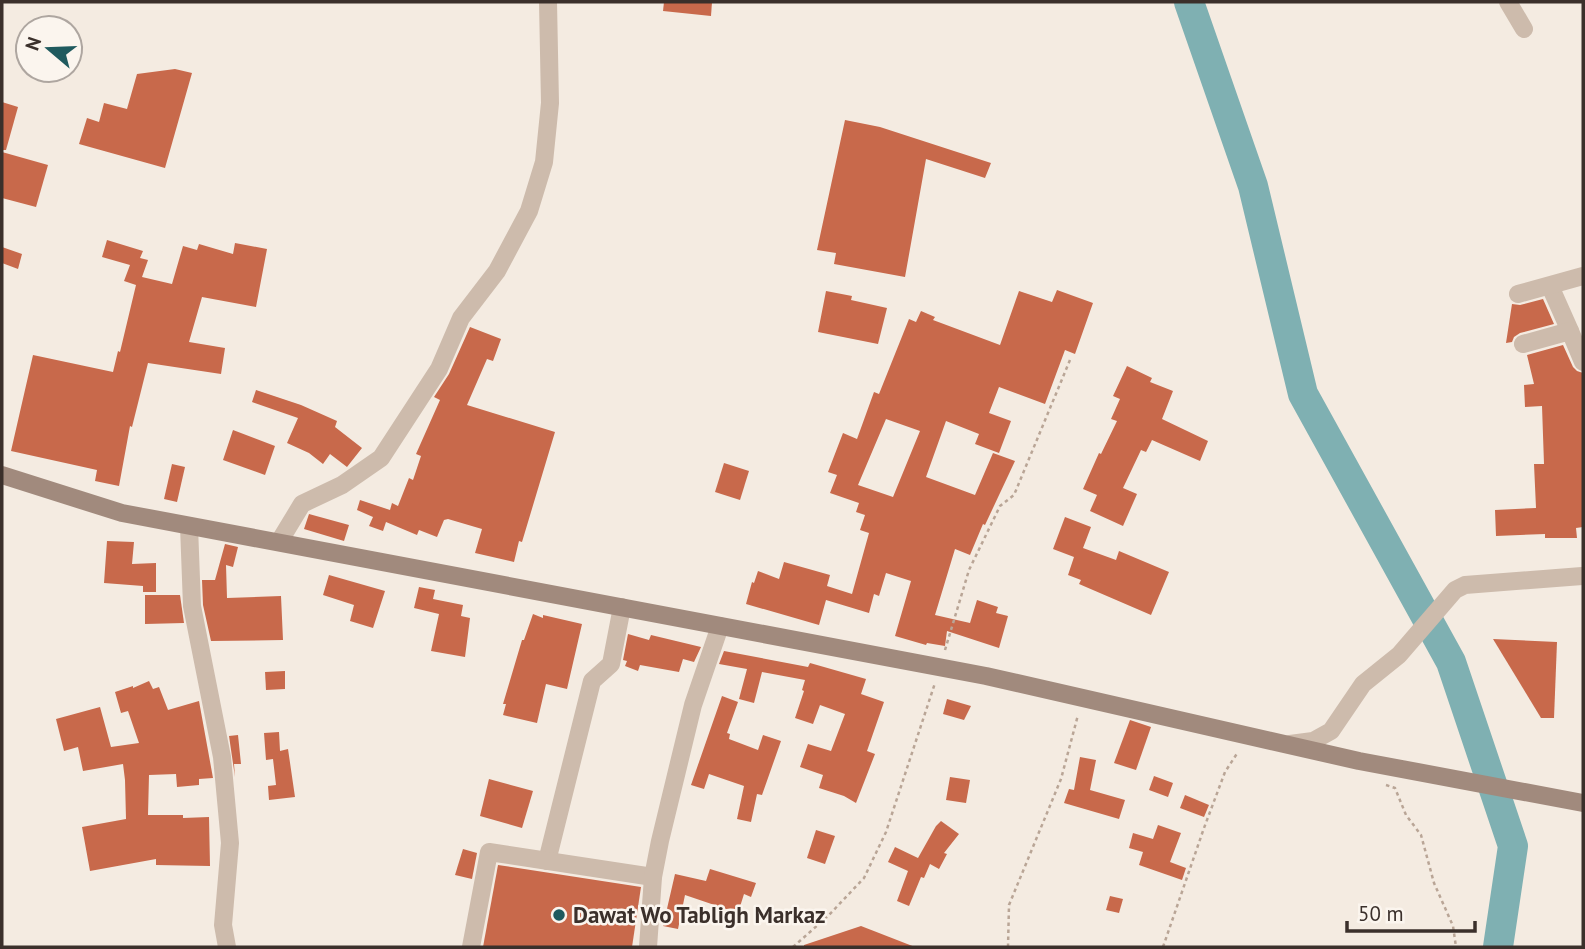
<svg xmlns="http://www.w3.org/2000/svg" width="1585" height="949" font-family="'PT Sans',sans-serif">
  <style>
    .lines { fill: none; stroke-linecap: round; stroke-linejoin: round }
    .river { stroke: #7fb0b2; stroke-width: 30 }
    .building { fill: #c8694b; fill-rule: evenodd }
    .path { stroke: #b9a596; stroke-width: 2.5; stroke-dasharray: 3.5 3.5; stroke-linecap: butt }
    .street { stroke: #cdbbac; stroke-width: 18 }
    .secondary { stroke: #a18a7d; stroke-width: 18 }
    .poi-dot { fill: #1f5a5e; stroke: #fbf5ee; stroke-width: 2.5 }
    .labels { text-anchor: middle; stroke-width: 5; stroke-linejoin: round; paint-order: stroke }
    .poi-label { font-size: 23px; font-weight: bold; fill: #3b302b; stroke: #fbf5ee; text-anchor: start }
  </style>
  <rect width="100%" height="100%" fill="#f4ebe1"/>
  <g class="lines">
    <path class="river" d="M 1189,2 L 1253,186 L 1303,394 L 1451,662 L 1513,846 L 1498,947"/>
  </g>
  <g class="building">
    <path d="M 664,2 L 712,2 L 711,16 L 663,11 Z"/>
    <path d="M 175,69 L 192,73 L 165,168 L 79,144 L 87,118 L 99,122 L 104,103 L 127,109 L 137,74 Z"/>
    <path d="M 2,102 L 18,107 L 6,150 L 2,150 Z"/>
    <path d="M 845,120 L 880,127 L 991,163 L 985,178 L 926,159 L 905,277 L 834,264 L 836,253 L 817,250 Z"/>
    <path d="M 2,152 L 48,165 L 36,207 L 2,198 Z"/>
    <path d="M 107,240 L 143,251 L 140,258 L 148,260 L 142,277 L 172,284 L 183,246 L 197,250 L 199,244 L 233,254 L 235,243 L 267,249 L 256,307 L 202,297 L 189,342 L 225,348 L 221,374 L 148,363 L 132,427 L 130,426 L 119,486 L 95,481 L 97,470 L 11,451 L 33,355 L 113,372 L 118,351 L 120,352 L 136,285 L 124,281 L 130,265 L 102,257 Z"/>
    <path d="M 2,247 L 22,254 L 18,269 L 2,263 Z"/>
    <path d="M 1057,290 L 1093,303 L 1075,354 L 1065,350 L 1045,404 L 999,387 L 989,413 L 1011,421 L 999,453 L 975,444 L 979,434 L 946,421 L 926,477 L 975,495 L 993,453 L 1015,461 L 985,525 L 983,524 L 970,555 L 955,549 L 935,615 L 970,623 L 977,600 L 998,607 L 996,613 L 1008,616 L 999,648 L 947,631 L 945,646 L 927,643 L 926,645 L 895,636 L 911,581 L 886,573 L 879,596 L 874,594 L 869,613 L 826,600 L 819,625 L 746,604 L 752,582 L 754,583 L 758,571 L 779,579 L 784,562 L 830,575 L 827,586 L 852,594 L 869,533 L 860,530 L 865,515 L 856,512 L 859,503 L 830,493 L 837,475 L 828,472 L 843,433 L 857,439 L 874,392 L 879,394 L 909,319 L 916,322 L 921,311 L 935,317 L 933,320 L 1000,345 L 1019,291 L 1052,302 ZM 886,419 L 920,431 L 893,497 L 858,485 Z"/>
    <path d="M 826,291 L 852,296 L 851,300 L 887,308 L 878,344 L 818,332 Z"/>
    <path d="M 1543,299 L 1554,324 L 1520,333 L 1514,337 L 1512,342 L 1506,343 L 1512,304 L 1520,305 Z"/>
    <path d="M 470,327 L 501,339 L 493,361 L 487,359 L 467,405 L 555,432 L 522,542 L 519,541 L 514,562 L 475,553 L 482,529 L 448,519 L 444,520 L 437,537 L 419,530 L 417,535 L 386,522 L 383,531 L 369,526 L 373,517 L 357,510 L 360,500 L 390,510 L 392,503 L 398,506 L 409,478 L 413,480 L 421,456 L 416,454 L 440,400 L 434,397 L 449,374 Z"/>
    <path d="M 1563,345 L 1573,367 L 1577,371 L 1583,373 L 1583,527 L 1576,528 L 1577,538 L 1545,538 L 1545,534 L 1496,536 L 1495,510 L 1536,508 L 1534,464 L 1544,464 L 1542,406 L 1525,407 L 1524,385 L 1534,384 L 1527,355 Z"/>
    <path d="M 1127,366 L 1152,378 L 1150,382 L 1173,391 L 1162,419 L 1208,441 L 1200,461 L 1152,440 L 1146,452 L 1141,450 L 1123,488 L 1137,494 L 1123,526 L 1090,511 L 1097,495 L 1083,489 L 1099,453 L 1101,454 L 1117,421 L 1111,419 L 1120,399 L 1113,396 Z"/>
    <path d="M 256,390 L 301,405 L 337,421 L 335,427 L 362,448 L 347,467 L 330,454 L 323,464 L 309,453 L 287,443 L 298,418 L 252,402 Z"/>
    <path d="M 233,430 L 275,446 L 265,475 L 223,460 Z"/>
    <path d="M 724,463 L 749,471 L 740,500 L 715,492 Z"/>
    <path d="M 172,464 L 185,467 L 177,502 L 164,499 Z"/>
    <path d="M 309,514 L 349,525 L 344,541 L 304,529 Z"/>
    <path d="M 1065,517 L 1091,527 L 1083,548 L 1116,560 L 1119,551 L 1169,572 L 1151,615 L 1079,584 L 1081,580 L 1068,575 L 1074,557 L 1053,549 Z"/>
    <path d="M 107,541 L 134,542 L 132,564 L 156,563 L 156,592 L 143,592 L 143,586 L 104,583 Z"/>
    <path d="M 225,544 L 238,547 L 233,567 L 226,565 L 227,598 L 281,596 L 283,640 L 211,641 L 203,605 L 202,580 L 215,580 Z"/>
    <path d="M 329,575 L 385,591 L 373,628 L 350,621 L 354,605 L 323,595 Z"/>
    <path d="M 419,587 L 435,590 L 433,599 L 463,605 L 461,616 L 470,618 L 465,657 L 431,651 L 439,614 L 414,608 Z"/>
    <path d="M 145,595 L 180,595 L 184,623 L 145,624 Z"/>
    <path d="M 533,614 L 543,618 L 543,615 L 582,624 L 567,689 L 546,684 L 537,723 L 503,715 L 506,704 L 503,704 L 522,640 L 524,640 Z"/>
    <path d="M 628,634 L 649,640 L 651,635 L 701,647 L 694,662 L 683,659 L 679,672 L 640,665 L 638,671 L 625,666 L 627,661 L 623,660 Z"/>
    <path d="M 1493,639 L 1557,642 L 1554,718 L 1541,718 Z"/>
    <path d="M 724,651 L 808,667 L 810,663 L 866,679 L 861,694 L 884,702 L 867,751 L 875,754 L 856,803 L 844,796 L 819,788 L 823,775 L 800,767 L 808,744 L 831,751 L 845,714 L 820,705 L 813,724 L 795,718 L 804,691 L 802,690 L 805,680 L 762,672 L 754,703 L 739,699 L 747,669 L 719,664 Z"/>
    <path d="M 285,671 L 285,689 L 266,690 L 265,672 Z"/>
    <path d="M 149,681 L 153,689 L 159,687 L 168,710 L 199,701 L 213,778 L 199,779 L 199,785 L 177,787 L 176,774 L 149,775 L 148,815 L 183,815 L 183,818 L 209,817 L 210,866 L 156,865 L 156,859 L 90,871 L 82,827 L 126,819 L 125,780 L 123,764 L 83,771 L 78,747 L 64,751 L 56,719 L 100,707 L 111,747 L 139,743 L 128,711 L 121,713 L 115,692 L 133,686 L 133,688 Z"/>
    <path d="M 722,696 L 738,702 L 727,733 L 730,734 L 729,739 L 758,750 L 763,735 L 781,741 L 762,795 L 757,794 L 751,822 L 737,819 L 744,786 L 709,774 L 704,789 L 691,785 Z"/>
    <path d="M 947,699 L 971,706 L 964,720 L 943,714 Z"/>
    <path d="M 1130,720 L 1151,727 L 1136,770 L 1114,763 Z"/>
    <path d="M 279,732 L 280,751 L 288,749 L 295,797 L 269,800 L 268,786 L 276,785 L 273,759 L 266,760 L 264,733 Z"/>
    <path d="M 238,735 L 241,764 L 234,764 L 235,777 L 229,736 Z"/>
    <path d="M 1080,757 L 1096,760 L 1090,790 L 1125,800 L 1119,819 L 1064,803 L 1069,789 L 1074,790 Z"/>
    <path d="M 1154,776 L 1173,783 L 1168,797 L 1149,790 Z"/>
    <path d="M 950,777 L 970,780 L 966,803 L 946,800 Z"/>
    <path d="M 489,779 L 533,791 L 522,828 L 480,816 Z"/>
    <path d="M 1185,795 L 1209,805 L 1204,817 L 1180,808 Z"/>
    <path d="M 941,821 L 959,834 L 944,853 L 947,854 L 939,869 L 930,864 L 924,878 L 921,877 L 909,906 L 897,901 L 908,871 L 888,862 L 895,847 L 918,858 L 936,826 Z"/>
    <path d="M 1158,825 L 1181,833 L 1170,862 L 1186,868 L 1182,880 L 1139,865 L 1143,852 L 1129,848 L 1133,833 L 1153,839 Z"/>
    <path d="M 816,830 L 835,836 L 825,864 L 807,858 Z"/>
    <path d="M 463,849 L 477,853 L 472,879 L 455,875 Z"/>
    <path d="M 498,865 L 641,887 L 632,947 L 483,947 Z"/>
    <path d="M 710,869 L 756,883 L 751,897 L 744,894 L 738,913 L 685,895 L 678,929 L 663,926 L 675,874 L 706,881 Z"/>
    <path d="M 1110,896 L 1123,899 L 1119,913 L 1106,910 Z"/>
    <path d="M 861,926 L 915,947 L 804,947 L 804,945 Z"/>
  </g>
  <g class="lines">
    <g class="path">
      <path d="M 945,650 L 969,570 L 1000,506 L 1014,495 L 1070,360"/>
      <path d="M 1386,785 L 1395,788 L 1406,815 L 1421,835 L 1434,883 L 1453,926 L 1456,947"/>
      <path d="M 793,947 L 828,916 L 864,878 L 886,832 L 935,683"/>
      <path d="M 1008,947 L 1009,905 L 1061,779 L 1078,715"/>
      <path d="M 1163,947 L 1204,828 L 1225,772 L 1238,752"/>
    </g>
    <g class="street">
      <path d="M 1508,2 L 1524,29"/>
      <path d="M 1550,286 L 1570,331"/>
      <path d="M 1518,294 L 1583,276"/>
      <path d="M 1523,344 L 1570,331 L 1583,362"/>
      <path d="M 189,526 L 192,606 L 222,757 L 230,843 L 223,925 L 227,947"/>
      <path d="M 279,542 L 302,504 L 342,485 L 381,458 L 439,369 L 461,318 L 497,271 L 529,211 L 544,162 L 550,103 L 548,2"/>
      <path d="M 1290,744 L 1313,741 L 1331,731 L 1363,684 L 1399,655 L 1455,590 L 1465,585 L 1582,576"/>
      <path d="M 547,861 L 592,681 L 611,664 L 622,607"/>
      <path d="M 471,947 L 489,852 L 653,877"/>
      <path d="M 648,947 L 653,877 L 660,841 L 693,705 L 720,626"/>
    </g>
    <path class="secondary" d="M 2,475 L 122,513 L 986,676 L 1359,761 L 1583,803"/>
  </g>
  <circle class="poi-dot" cx="559" cy="915" r="7"/>
  <g class="labels">
    <g class="poi-label">
      <text x="573" y="923">Dawat Wo Tabligh Markaz</text>
    </g>
  </g>
  <rect width="1585" height="949" fill="none" stroke="#3b302b" stroke-width="7"/>
  <g transform="translate(49 49) rotate(289)"><circle r="33" fill="#fbf5ee" stroke="#aea6a0" stroke-width="2"/>
  <path d="M0-5L12 26L0 18L-12 26Z" fill="#1f5a5e"/>
  <text y="-10" font-size="19" font-weight="bold" text-anchor="middle" fill="#3b302b">N</text>
  </g>
  <path d="M1347 921v10h128v-10" fill="none" stroke="#3b302b" stroke-width="3.5"/>
  <text x="1358" y="921" font-size="21" fill="#3b302b" stroke="#fbf5ee" stroke-width="5" paint-order="stroke">50 m</text>
</svg>
